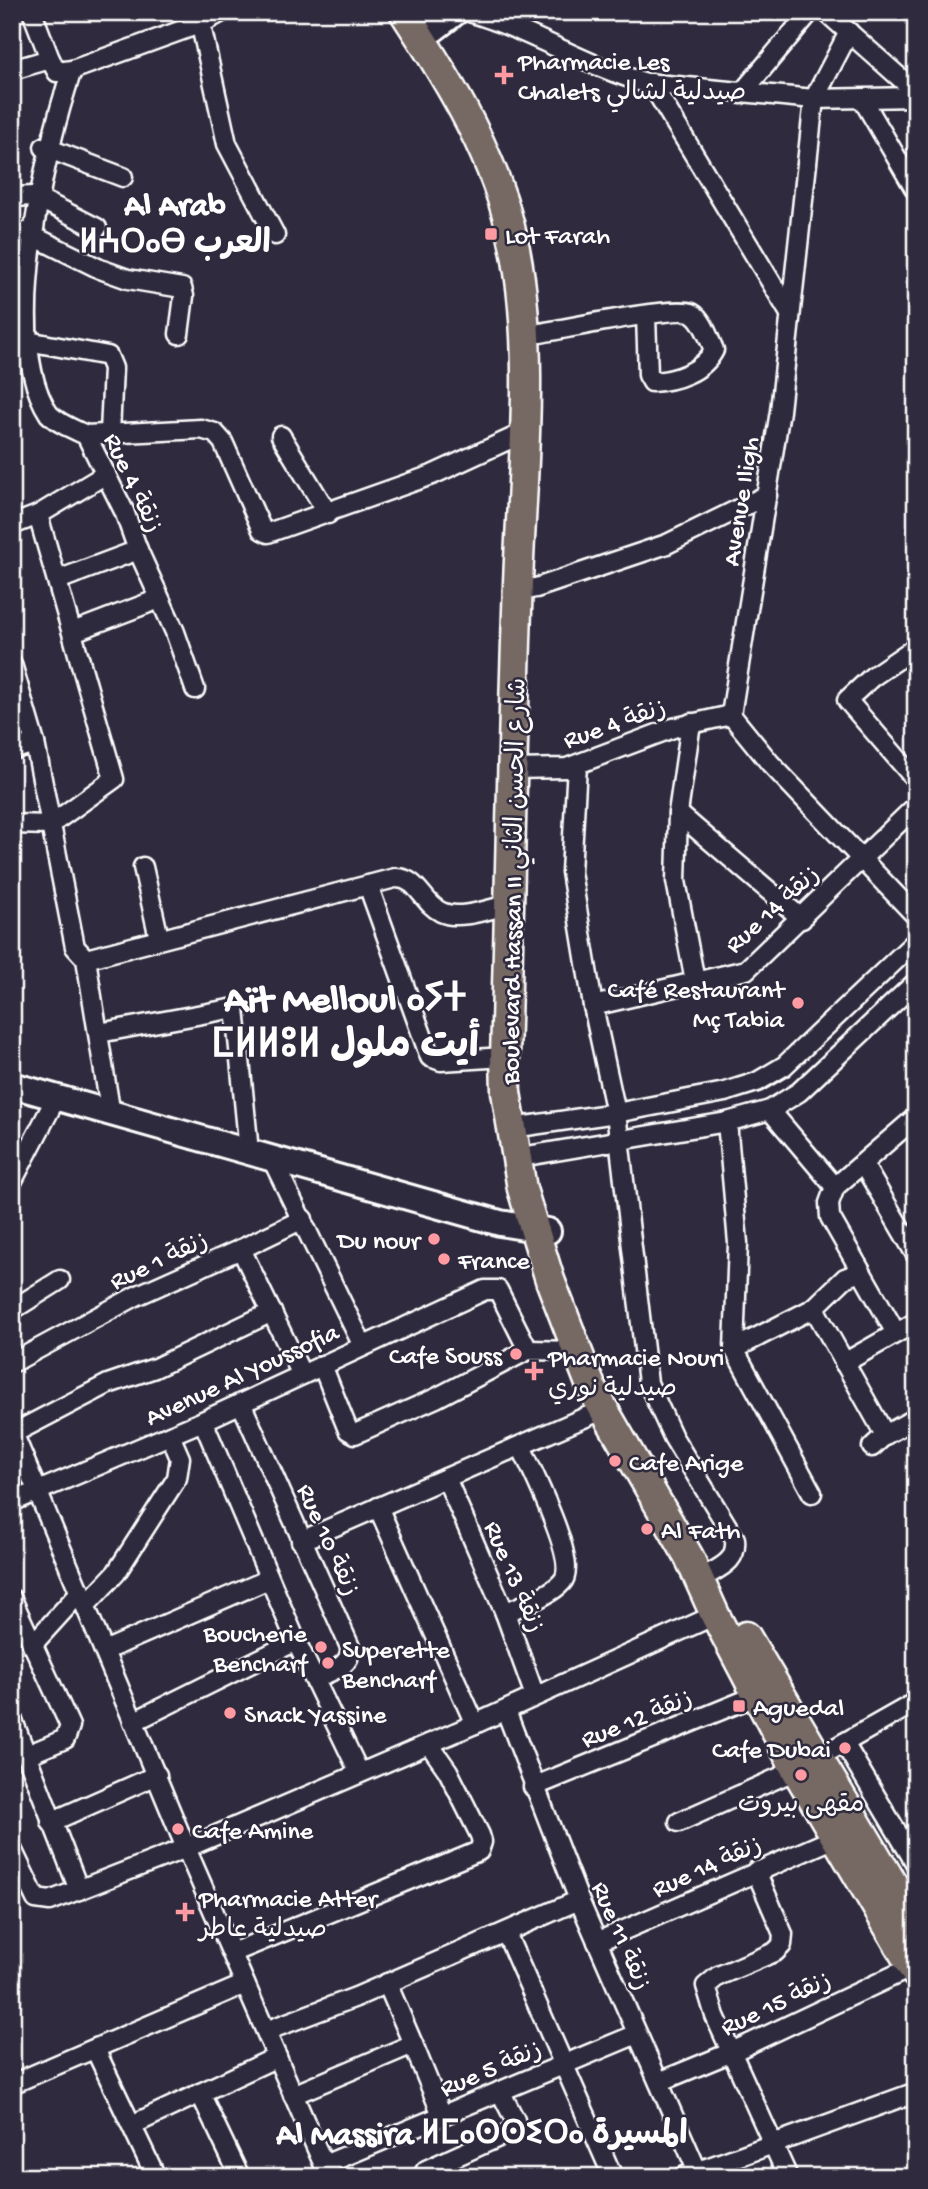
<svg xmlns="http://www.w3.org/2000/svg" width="928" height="2189" font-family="'Gochi Hand','Playpen Sans Arabic','Noto Sans Tifinagh',sans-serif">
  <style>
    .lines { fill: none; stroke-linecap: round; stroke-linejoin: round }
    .street-casing { stroke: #fff; stroke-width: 23 }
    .secondary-casing { stroke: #fff; stroke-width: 30 }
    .primary-casing { stroke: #fff; stroke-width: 33 }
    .street { stroke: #2f2a3d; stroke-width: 18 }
    .secondary { stroke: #2f2a3d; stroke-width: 24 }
    .primary { stroke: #766964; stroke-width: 28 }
    .poi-dot { fill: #ff9aa2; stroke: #2f2a3d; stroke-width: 2.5 }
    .labels { text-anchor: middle; stroke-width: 5; stroke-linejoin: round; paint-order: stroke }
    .poi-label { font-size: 26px; fill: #fff; stroke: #2f2a3d; text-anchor: start }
    .street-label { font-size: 26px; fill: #fff; stroke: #2f2a3d }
    .district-label { font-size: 33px; font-weight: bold; fill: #fff; stroke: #2f2a3d }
    .town-label { font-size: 40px; font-weight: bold; fill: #fff; stroke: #2f2a3d }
  </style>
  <rect width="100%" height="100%" fill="#2f2a3d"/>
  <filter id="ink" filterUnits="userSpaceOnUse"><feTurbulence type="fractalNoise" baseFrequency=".0143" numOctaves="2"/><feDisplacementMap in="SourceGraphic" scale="14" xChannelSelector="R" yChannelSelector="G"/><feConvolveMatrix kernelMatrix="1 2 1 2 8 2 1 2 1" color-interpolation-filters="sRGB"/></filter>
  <g filter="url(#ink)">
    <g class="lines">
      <defs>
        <g id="street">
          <path d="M 32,12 L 50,59"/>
          <path d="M 198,12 L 227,144 L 275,235"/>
          <path d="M 469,12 C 531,30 585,66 646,83 L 814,99 L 916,97"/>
          <path d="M 826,12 L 916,92"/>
          <path d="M 849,32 L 814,99 L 780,411 L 731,715 L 770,763 L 916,916"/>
          <path d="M 12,70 L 50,59 L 57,72 L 72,70 L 202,23 L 222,12"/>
          <path d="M 72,70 C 44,153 0,341 49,414 C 59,424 73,429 86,435 L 124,511 L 138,550 L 175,632 L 195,689"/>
          <path d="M 651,83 L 789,312"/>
          <path d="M 741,94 L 810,12"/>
          <path d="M 863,100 L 916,191"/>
          <path d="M 44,147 L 123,177"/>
          <path d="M 12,197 L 34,196 L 97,228"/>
          <path d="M 25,232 L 100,269 L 128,279 L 182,288 L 184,296 L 179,334"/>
          <path d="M 540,333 C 564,329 678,305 692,313 C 703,319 709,339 714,350 C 703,372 675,381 652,382 L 648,375 L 646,316"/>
          <path d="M 17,339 L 108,356 L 113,368 L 110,433"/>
          <path d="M 86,435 L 201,429 L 215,433 L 223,442 L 262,530 L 268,533 L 432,475 L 523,433"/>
          <path d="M 281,436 L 328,514"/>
          <path d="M 12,525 L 38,515 L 106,474"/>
          <path d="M 58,580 L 138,550"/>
          <path d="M 517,591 L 536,588 L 667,544 L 767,495"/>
          <path d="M 73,632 L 159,599"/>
          <path d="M 916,647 L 872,677 L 847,700 L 916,780"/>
          <path d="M 12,664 L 35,743 L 75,947 L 86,959 L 111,1115"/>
          <path d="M 691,723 L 678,813 L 676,881 L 695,981"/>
          <path d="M 12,750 L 35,743"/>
          <path d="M 577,765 L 571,872 L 593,1006 L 616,1113 L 648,1383 L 673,1437 L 735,1539 C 737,1559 725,1565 709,1574"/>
          <path d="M 512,769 L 567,768 L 673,728 L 731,715"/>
          <path d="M 678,813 L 802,919"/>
          <path d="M 12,824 L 50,825 L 114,779 L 38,515"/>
          <path d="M 143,867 L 159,938"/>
          <path d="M 368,885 L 430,1057 L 441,1061 L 505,1057"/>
          <path d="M 86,959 L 395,878 C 418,877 422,903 441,912 C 460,921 491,908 511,904"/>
          <path d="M 593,1006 L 746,970 L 916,806"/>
          <path d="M 99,1033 L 235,1008 L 249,1152"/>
          <path d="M 770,1110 L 835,1187 L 829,1203 L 830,1217 L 896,1333"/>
          <path d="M 727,1122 L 738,1243 L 734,1349 L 814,1308"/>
          <path d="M 512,1128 L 616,1113 L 725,1092 L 757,1082 L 784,1066 L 916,941"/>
          <path d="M 515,1158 L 727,1122 L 770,1110 L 799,1092 L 916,982"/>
          <path d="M 272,1159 L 363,1346"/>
          <path d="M 863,1164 L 916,1255"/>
          <path d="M 12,1182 L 56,1098"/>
          <path d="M 835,1187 L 916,1117"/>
          <path d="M 241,1249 L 303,1219"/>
          <path d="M 861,1272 L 845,1278 L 814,1308 L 885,1435"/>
          <path d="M 12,1310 L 60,1280"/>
          <path d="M 734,1349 L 812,1493"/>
          <path d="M 12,1363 L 136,1296 L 241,1249 L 302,1375"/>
          <path d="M 844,1363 L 916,1322"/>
          <path d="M 322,1365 L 348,1430 L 355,1434 L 436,1398 L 528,1350 L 576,1351"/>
          <path d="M 241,1403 L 350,1647 C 352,1667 330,1671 314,1679"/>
          <path d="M 203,1421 L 296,1641 L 359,1772"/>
          <path d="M 12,1430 L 186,1848 L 329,2177"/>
          <path d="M 14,1433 L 108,1384 L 155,1368 L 272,1312"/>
          <path d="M 872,1447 L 885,1435 L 916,1418"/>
          <path d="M 446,1478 L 505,1613 L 535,1696"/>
          <path d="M 12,1502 L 203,1421 L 485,1290 L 498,1290 L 528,1350"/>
          <path d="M 378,1507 L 475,1724"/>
          <path d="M 301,1541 L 602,1410"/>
          <path d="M 12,1599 L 70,1726 L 65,1739 L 27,1755"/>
          <path d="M 86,1605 L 116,1573 L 177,1478 L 180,1458 L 170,1435"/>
          <path d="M 505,1613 C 521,1605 550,1596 562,1582 C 580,1563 531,1470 521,1446"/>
          <path d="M 32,1645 L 81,1591"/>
          <path d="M 104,1651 L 269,1579"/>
          <path d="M 506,1711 L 579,1900 L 700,2177"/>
          <path d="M 12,1718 L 79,1890"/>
          <path d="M 133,1722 L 296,1641"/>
          <path d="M 844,1743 L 916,1864"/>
          <path d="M 533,1787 L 758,1695"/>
          <path d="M 51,1822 L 157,1775"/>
          <path d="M 679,1822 L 796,1770 L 916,1702"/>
          <path d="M 12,1849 L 36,1899 L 50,1901 L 186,1848 L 475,1724 L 715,1615"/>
          <path d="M 756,1871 L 783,1934 L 782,1945 L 775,1952 L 718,1976 L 706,1986 L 715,2016 L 788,2177"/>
          <path d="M 506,1933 L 613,2177"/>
          <path d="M 597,1942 L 835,1838"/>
          <path d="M 232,1953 L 479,1851 L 482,1842 L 480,1835 L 448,1771 L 429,1744"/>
          <path d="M 266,2031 L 356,1997 L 579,1900"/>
          <path d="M 413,2044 L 442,2115"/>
          <path d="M 95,2049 L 156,2177"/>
          <path d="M 659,2082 L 732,2052 L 912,1967"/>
          <path d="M 12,2084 L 245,1984"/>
          <path d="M 200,2093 L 240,2177"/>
          <path d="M 293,2095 L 413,2044 L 387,1983"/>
          <path d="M 132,2125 L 277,2057"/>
          <path d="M 324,2165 L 637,2034"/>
          <path d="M 422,2177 L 426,2170 L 512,2131 L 515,2120 L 500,2091"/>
          <path d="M 682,2177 L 916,2092"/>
        </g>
        <g id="secondary">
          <path d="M 419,35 L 434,29 L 456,12"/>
          <path d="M 12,1085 L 500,1223 L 548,1231"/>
        </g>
        <g id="primary">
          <path d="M 404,12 C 451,84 497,159 514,244 C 536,348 522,476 518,583 C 512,741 510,899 505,1057 L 506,1092 L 522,1189 L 550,1280 L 592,1389 L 689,1557 L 715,1615 L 796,1770 L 916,1974"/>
          <path d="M 746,1636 L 916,1923"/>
        </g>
      </defs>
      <use href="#street" class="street-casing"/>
      <use href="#secondary" class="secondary-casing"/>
      <use href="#primary" class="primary-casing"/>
      <use href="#street" class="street"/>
      <use href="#secondary" class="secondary"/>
      <use href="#primary" class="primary"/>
    </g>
  </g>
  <g class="poi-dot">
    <path d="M500.5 64.5h7v7h7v7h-7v7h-7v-7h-7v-7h7z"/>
    <rect x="484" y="227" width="14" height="14" rx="3.5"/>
    <circle cx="798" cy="1003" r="7"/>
    <circle cx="434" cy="1239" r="7"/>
    <circle cx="444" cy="1259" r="7"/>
    <circle cx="516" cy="1354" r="7"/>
    <path d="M530.5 1360.5h7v7h7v7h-7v7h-7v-7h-7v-7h7z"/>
    <circle cx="615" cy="1461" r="7"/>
    <circle cx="647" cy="1529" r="7"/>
    <circle cx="321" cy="1647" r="7"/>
    <circle cx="328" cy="1663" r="7"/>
    <rect x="732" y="1699" width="14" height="14" rx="3.5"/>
    <circle cx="230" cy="1713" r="7"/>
    <circle cx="845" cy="1748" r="7"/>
    <circle cx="801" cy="1775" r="7"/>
    <circle cx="178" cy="1829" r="7"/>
    <path d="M181.5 1901.5h7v7h7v7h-7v7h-7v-7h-7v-7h7z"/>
  </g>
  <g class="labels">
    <g class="poi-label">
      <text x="518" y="69">Pharmacie Les<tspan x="518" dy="30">Chalets صيدلية لشالي</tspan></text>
      <text x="505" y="243">Lot Farah</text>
      <text x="784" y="997" text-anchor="end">Café Restaurant<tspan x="784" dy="30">Mç Tabia</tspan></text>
      <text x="420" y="1248" text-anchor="end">Du nour</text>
      <text x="458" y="1268">France</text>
      <text x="502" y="1363" text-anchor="end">Cafe Souss</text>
      <text x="548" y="1365">Pharmacie Nouri<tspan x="548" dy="30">صيدلية نوري</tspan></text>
      <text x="629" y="1470">Cafe Arige</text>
      <text x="661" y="1538">Al Fath</text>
      <text x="307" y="1641" text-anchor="end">Boucherie<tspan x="307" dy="30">Bencharf</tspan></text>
      <text x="342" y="1657">Superette<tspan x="342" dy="30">Bencharf</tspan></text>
      <text x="753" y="1715">Aguedal</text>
      <text x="244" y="1722">Snack Yassine</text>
      <text x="831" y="1757" text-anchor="end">Cafe Dubai</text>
      <text x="801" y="1811" text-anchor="middle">مقهى بيروت</text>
      <text x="192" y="1838">Cafe Amine</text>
      <text x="199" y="1906">Pharmacie Atter<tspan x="199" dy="30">صيدلية عاطر</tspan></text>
    </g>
    <g class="street-label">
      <text transform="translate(135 482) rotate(65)" y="9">Rue 4 زنقة</text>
      <text transform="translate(739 501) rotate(-81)" y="9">Avenue Iligh</text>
      <text transform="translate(614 722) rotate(-19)" y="9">Rue 4 زنقة</text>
      <text transform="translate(512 881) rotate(-89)" y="9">Boulevard Hassan II شارع الحسن الثاني</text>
      <text transform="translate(771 908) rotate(-42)" y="9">Rue 14 زنقة</text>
      <text transform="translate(158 1259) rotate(-25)" y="9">Rue 1 زنقة</text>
      <text transform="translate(241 1373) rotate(-25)" y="9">Avenue Al Youssofia</text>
      <text transform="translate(330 1539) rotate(66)" y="9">Rue 10 زنقة</text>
      <text transform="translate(516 1576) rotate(67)" y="9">Rue 13 زنقة</text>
      <text transform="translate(636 1717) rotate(-22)" y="9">Rue 12 زنقة</text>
      <text transform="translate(706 1865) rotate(-24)" y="9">Rue 14 زنقة</text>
      <text transform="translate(623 1935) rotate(67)" y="9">Rue 11 زنقة</text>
      <text transform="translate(775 2002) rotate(-25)" y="9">Rue 15 زنقة</text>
      <text transform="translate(490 2067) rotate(-23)" y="9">Rue 5 زنقة</text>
    </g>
    <g class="district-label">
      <text x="175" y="214">Al Arab<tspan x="175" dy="38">ⵍⵄⵔⴰⴱ العرب</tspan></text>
      <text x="482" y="2143">Al Massira ⵍⵎⴰⵙⵙⵉⵔⴰ المسيرة</text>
    </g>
    <g class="town-label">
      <text x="345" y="1010">Aït Melloul ⴰⵢⵜ<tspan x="345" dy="46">ⵎⵍⵍⵓⵍ أيت ملول</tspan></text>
    </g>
  </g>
  <rect width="928" height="2189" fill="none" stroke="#2f2a3d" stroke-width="42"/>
  <rect x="21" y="21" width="886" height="2147" fill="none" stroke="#fff" stroke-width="2.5" filter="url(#ink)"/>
</svg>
